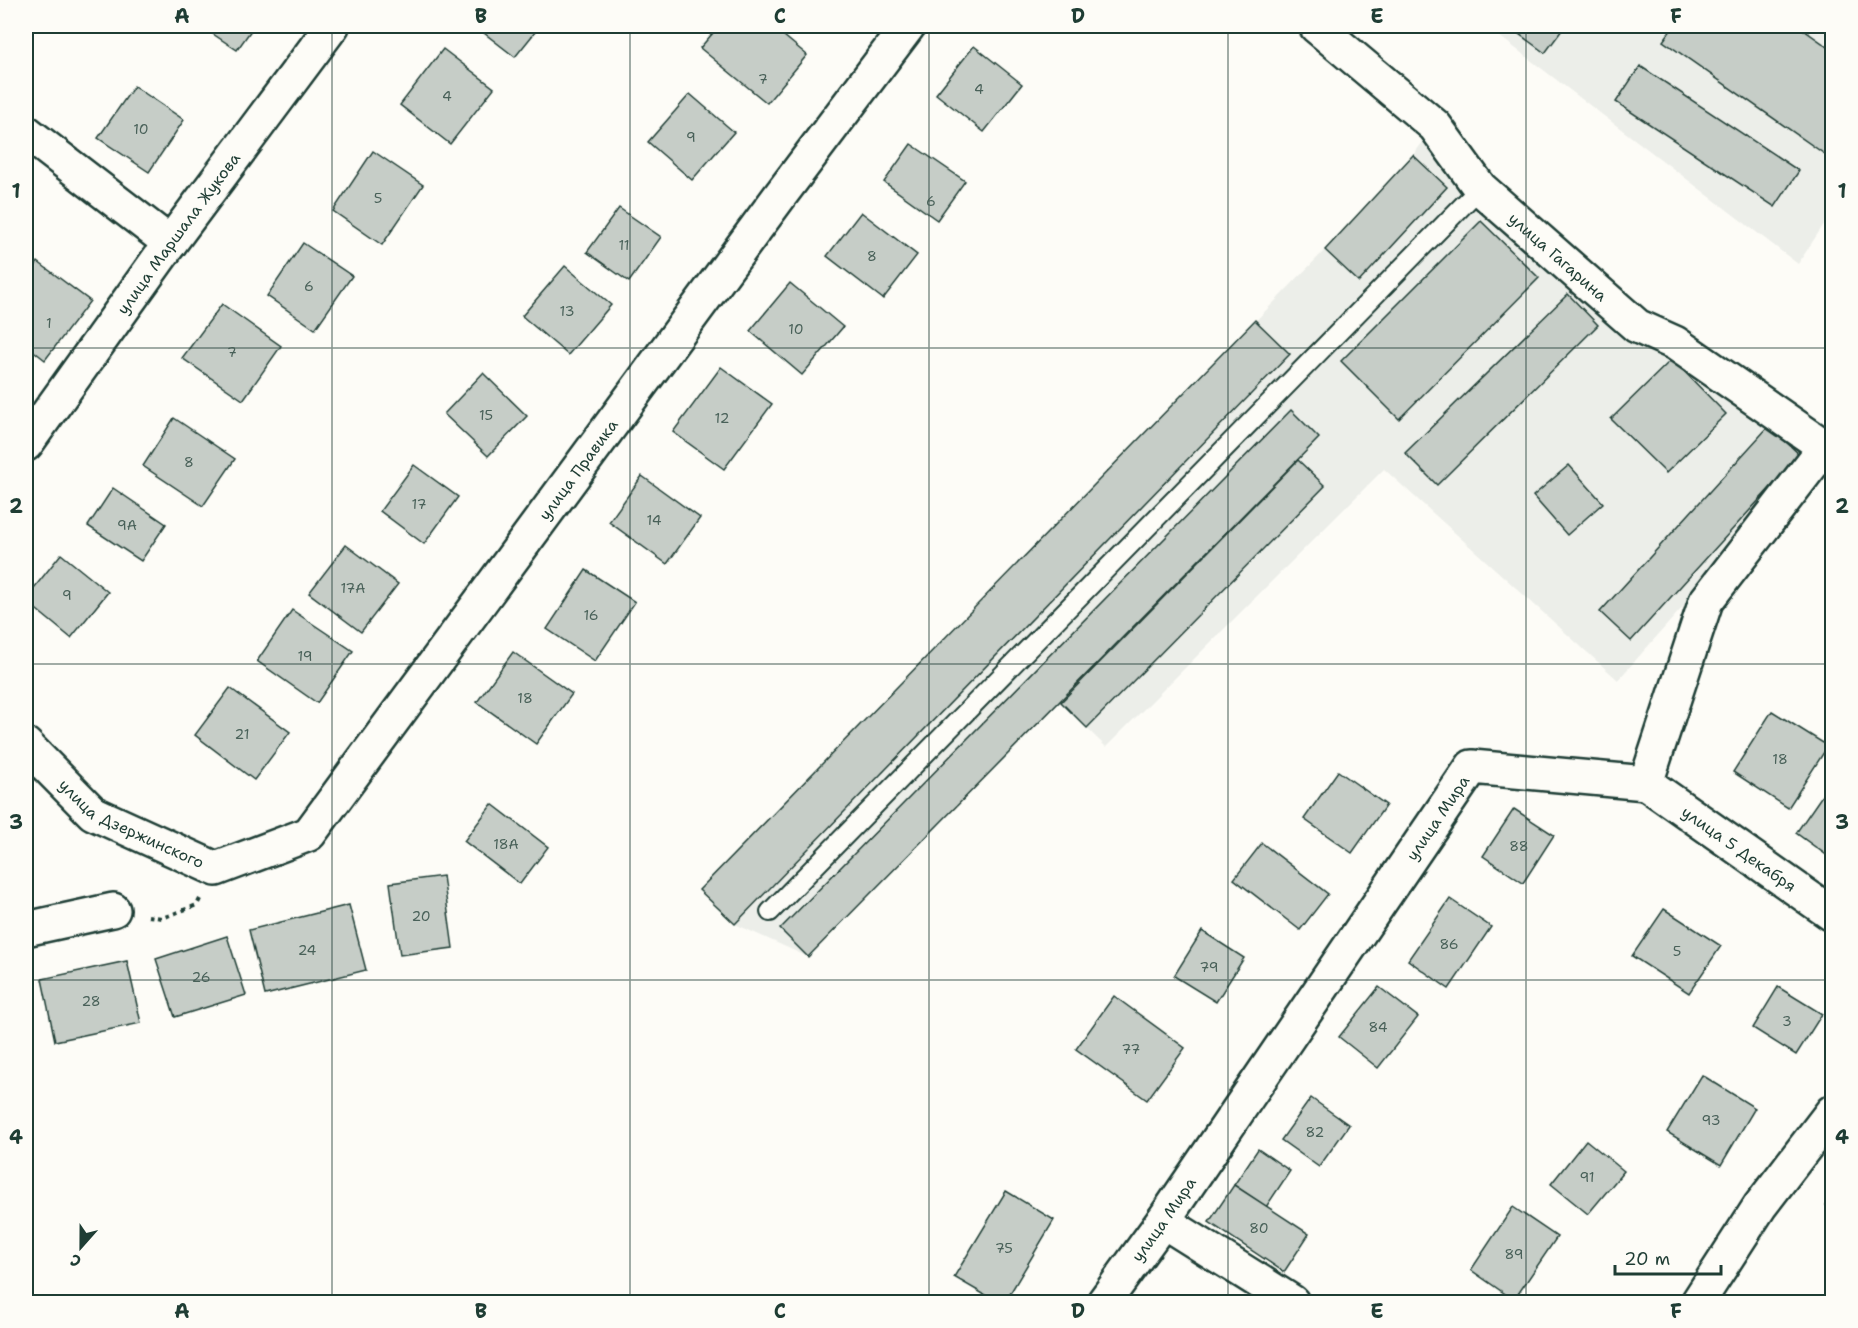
<svg xmlns="http://www.w3.org/2000/svg" width="1858" height="1328" font-family="'Shantell Sans',sans-serif">
  <style>
    .built { fill: #eceee9 }
    .building { fill: #c6cdc7; stroke: #1f3d34; stroke-width: 1.5 }
    .lines { fill: none; stroke-linecap: round; stroke-linejoin: round }
    .lane-casing { stroke: #1f3d34; stroke-width: 22 }
    .street-casing { stroke: #1f3d34; stroke-width: 38 }
    .path { stroke: #1f3d34; stroke-width: 4; stroke-dasharray: 4.5 4.5; stroke-linecap: butt }
    .lane { stroke: #fdfcf7; stroke-width: 18 }
    .street { stroke: #fdfcf7; stroke-width: 33 }
    .grid { fill: none; stroke: #1f3d34; stroke-width: 1.5; stroke-opacity: 0.55 }
    .labels { text-anchor: middle; stroke-width: 5; stroke-linejoin: round; paint-order: stroke }
    .number-label { font-size: 14px; fill: #496159 }
    .street-label { font-size: 16px; fill: #1f3d34; stroke: #fdfcf7 }
    .neatline { fill: none; stroke: #1f3d34; stroke-width: 2 }
    .grid-label { font-size: 20px; text-anchor: middle; font-weight: bold; fill: #1f3d34 }
  </style>
  <rect width="100%" height="100%" fill="#fdfcf7"/>
  <filter id="ink" filterUnits="userSpaceOnUse"><feTurbulence type="fractalNoise" baseFrequency=".0167" numOctaves="2"/><feDisplacementMap in="SourceGraphic" scale="12" xChannelSelector="R" yChannelSelector="G"/><feConvolveMatrix kernelMatrix="1 2 1 2 8 2 1 2 1" color-interpolation-filters="sRGB"/></filter>
  <g filter="url(#ink)">
    <g class="built">
      <path d="M 1486,26 L 1832,26 L 1832,212 L 1798,264 Z"/>
      <path d="M 1435,126 L 1480,188 L 1825,447 L 1618,680 L 1384,469 L 1106,747 L 1060,702 L 808,957 L 735,924 L 699,890 L 1325,250 L 1413,155 Z"/>
    </g>
    <g class="building">
      <path d="M 201,26 L 254,26 L 237,50 Z"/>
      <path d="M 475,26 L 540,26 L 515,57 Z"/>
      <path d="M 719,26 L 772,26 L 807,55 L 767,103 L 700,48 Z"/>
      <path d="M 1508,26 L 1565,26 L 1545,53 Z"/>
      <path d="M 1674,26 L 1798,26 L 1832,50 L 1832,145 L 1826,155 L 1663,41 Z"/>
      <path d="M 974,46 L 1022,84 L 984,132 L 936,94 Z"/>
      <path d="M 443,49 L 494,88 L 450,144 L 400,105 Z"/>
      <path d="M 1640,66 L 1799,171 L 1775,207 L 1616,102 Z"/>
      <path d="M 134,86 L 184,120 L 149,172 L 98,138 Z"/>
      <path d="M 690,94 L 734,132 L 692,180 L 648,142 Z"/>
      <path d="M 911,144 L 965,181 L 937,220 L 884,182 Z"/>
      <path d="M 373,151 L 423,185 L 382,245 L 333,211 Z"/>
      <path d="M 1413,155 L 1447,187 L 1359,282 L 1325,250 Z"/>
      <path d="M 619,208 L 661,237 L 629,282 L 587,252 Z"/>
      <path d="M 861,212 L 917,255 L 883,299 L 827,256 Z"/>
      <path d="M 1481,221 L 1539,278 L 1399,419 L 1341,361 Z"/>
      <path d="M 303,243 L 352,276 L 315,329 L 267,296 Z"/>
      <path d="M 38,262 L 90,301 L 45,360 L 26,345 L 26,279 Z"/>
      <path d="M 565,266 L 611,305 L 568,355 L 522,316 Z"/>
      <path d="M 790,283 L 843,327 L 802,375 L 750,331 Z"/>
      <path d="M 1568,294 L 1598,325 L 1437,485 L 1405,453 Z"/>
      <path d="M 222,304 L 281,346 L 243,400 L 182,358 Z"/>
      <path d="M 1255,320 L 1290,354 L 735,924 L 699,890 Z"/>
      <path d="M 1672,359 L 1726,414 L 1666,473 L 1611,419 Z"/>
      <path d="M 721,367 L 772,404 L 724,469 L 673,432 Z"/>
      <path d="M 483,373 L 527,416 L 488,456 L 444,414 Z"/>
      <path d="M 1291,410 L 1319,438 L 808,957 L 780,929 Z"/>
      <path d="M 174,418 L 235,459 L 203,506 L 143,466 Z"/>
      <path d="M 1769,426 L 1800,455 L 1631,641 L 1600,612 Z"/>
      <path d="M 1298,460 L 1325,486 L 1087,728 L 1061,702 Z"/>
      <path d="M 414,465 L 458,497 L 424,544 L 380,511 Z"/>
      <path d="M 1569,465 L 1603,503 L 1567,535 L 1533,496 Z"/>
      <path d="M 642,476 L 700,518 L 667,564 L 609,522 Z"/>
      <path d="M 113,488 L 166,524 L 141,561 L 88,526 Z"/>
      <path d="M 346,545 L 398,584 L 361,632 L 309,593 Z"/>
      <path d="M 61,554 L 108,592 L 71,638 L 26,601 L 26,598 Z"/>
      <path d="M 586,570 L 635,602 L 595,661 L 547,629 Z"/>
      <path d="M 292,610 L 353,651 L 317,703 L 257,661 Z"/>
      <path d="M 513,652 L 572,694 L 536,744 L 477,702 Z"/>
      <path d="M 230,688 L 290,732 L 254,780 L 195,735 Z"/>
      <path d="M 1772,711 L 1828,746 L 1788,808 L 1733,772 Z"/>
      <path d="M 1338,771 L 1386,805 L 1352,853 L 1304,819 Z"/>
      <path d="M 1832,781 L 1832,859 L 1796,833 Z"/>
      <path d="M 492,804 L 548,847 L 520,884 L 464,841 Z"/>
      <path d="M 1514,809 L 1554,835 L 1523,883 L 1483,856 Z"/>
      <path d="M 1262,843 L 1328,894 L 1300,930 L 1234,879 Z"/>
      <path d="M 443,876 L 453,948 L 400,955 L 390,883 Z"/>
      <path d="M 1450,899 L 1491,927 L 1449,989 L 1408,960 Z"/>
      <path d="M 349,905 L 366,970 L 265,995 L 249,930 Z"/>
      <path d="M 1664,909 L 1721,946 L 1689,993 L 1632,956 Z"/>
      <path d="M 1202,931 L 1244,958 L 1216,1002 L 1174,976 Z"/>
      <path d="M 227,936 L 246,995 L 175,1017 L 156,959 Z"/>
      <path d="M 127,961 L 141,1023 L 55,1041 L 42,979 Z"/>
      <path d="M 1379,987 L 1418,1017 L 1378,1068 L 1339,1037 Z"/>
      <path d="M 1778,987 L 1822,1014 L 1796,1055 L 1753,1028 Z"/>
      <path d="M 1114,996 L 1185,1048 L 1147,1100 L 1076,1049 Z"/>
      <path d="M 26,1017 L 32,1046 L 26,1047 Z"/>
      <path d="M 1702,1075 L 1755,1108 L 1721,1165 L 1667,1132 Z"/>
      <path d="M 1311,1098 L 1349,1125 L 1319,1167 L 1281,1140 Z"/>
      <path d="M 1586,1140 L 1624,1171 L 1588,1214 L 1551,1184 Z"/>
      <path d="M 1258,1149 L 1290,1171 L 1266,1207 L 1234,1185 Z"/>
      <path d="M 1234,1185 L 1309,1234 L 1284,1272 L 1209,1222 Z"/>
      <path d="M 1006,1191 L 1054,1220 L 1005,1302 L 997,1302 L 954,1277 Z"/>
      <path d="M 1832,1196 L 1832,1209 L 1826,1205 Z"/>
      <path d="M 1513,1207 L 1557,1237 L 1514,1300 L 1471,1270 Z"/>
    </g>
    <g class="lines">
      <defs>
        <path id="lane" d="M 770,912 L 1480,188"/>
        <g id="street">
          <path id="s1" d="M 1316,26 L 1435,126 L 1480,188 L 1637,326 L 1675,343 L 1825,447 L 1832,449"/>
          <path d="M 26,132 L 170,243"/>
          <path id="s2" d="M 26,444 L 170,243 L 332,26"/>
          <path id="s3" d="M 26,745 L 93,813 L 216,869 L 309,834 L 779,197 L 908,26"/>
          <path id="s4" d="M 1646,783 L 1832,914"/>
          <path d="M 26,929 L 113,910"/>
          <path d="M 1163,1221 L 1292,1302"/>
          <path id="s5" d="M 1104,1302 L 1163,1221 L 1472,767 L 1646,783 L 1706,601 L 1825,447"/>
          <path d="M 1698,1302 L 1760,1206 L 1832,1112"/>
        </g>
      </defs>
      <use href="#lane" class="lane-casing"/>
      <use href="#street" class="street-casing"/>
      <path class="path" d="M 148,916 L 162,918 L 197,905 L 200,899"/>
      <use href="#lane" class="lane"/>
      <use href="#street" class="street"/>
    </g>
  </g>
  <path class="grid" d="M 332,26 L 332,1302M 630,26 L 630,1302M 929,26 L 929,1302M 1228,26 L 1228,1302M 1526,26 L 1526,1302M 26,348 L 1832,348M 26,664 L 1832,664M 26,980 L 1832,980"/>
  <g class="labels">
    <g class="number-label">
      <text x="763" y="84">7</text>
      <text x="979" y="94">4</text>
      <text x="447" y="101">4</text>
      <text x="141" y="134">10</text>
      <text x="691" y="142">9</text>
      <text x="378" y="203">5</text>
      <text x="931" y="206">6</text>
      <text x="624" y="250">11</text>
      <text x="872" y="261">8</text>
      <text x="309" y="291">6</text>
      <text x="567" y="316">13</text>
      <text x="49" y="328">1</text>
      <text x="796" y="334">10</text>
      <text x="232" y="357">7</text>
      <text x="486" y="420">15</text>
      <text x="722" y="423">12</text>
      <text x="189" y="467">8</text>
      <text x="419" y="509">17</text>
      <text x="654" y="525">14</text>
      <text x="127" y="530">9А</text>
      <text x="353" y="593">17А</text>
      <text x="67" y="600">9</text>
      <text x="591" y="620">16</text>
      <text x="305" y="661">19</text>
      <text x="525" y="703">18</text>
      <text x="242" y="739">21</text>
      <text x="1780" y="764">18</text>
      <text x="506" y="849">18А</text>
      <text x="1519" y="851">88</text>
      <text x="421" y="921">20</text>
      <text x="1449" y="949">86</text>
      <text x="307" y="955">24</text>
      <text x="1677" y="956">5</text>
      <text x="1209" y="972">79</text>
      <text x="201" y="982">26</text>
      <text x="91" y="1006">28</text>
      <text x="1787" y="1026">3</text>
      <text x="1378" y="1032">84</text>
      <text x="1131" y="1054">77</text>
      <text x="1711" y="1125">93</text>
      <text x="1315" y="1137">82</text>
      <text x="1587" y="1182">91</text>
      <text x="1259" y="1233">80</text>
      <text x="1004" y="1253">75</text>
      <text x="1514" y="1259">89</text>
    </g>
    <g class="street-label">
      <text dy="6" stroke="none"><textPath href="#s2" startOffset="260">улица Маршала Жукова</textPath></text>
      <text dy="6" stroke="none"><textPath href="#s1" startOffset="336">улица Гагарина</textPath></text>
      <text dy="6" stroke="none"><textPath href="#s3" startOffset="783">улица Правика</textPath></text>
      <text dy="6" stroke="none"><textPath href="#s5" startOffset="588">улица Мира</textPath></text>
      <text dy="6" stroke="none"><textPath href="#s3" startOffset="134">улица Дзержинского</textPath></text>
      <text dy="6" stroke="none"><textPath href="#s4" startOffset="114">улица 5 Декабря</textPath></text>
      <text dy="6" stroke="none"><textPath href="#s5" startOffset="102">улица Мира</textPath></text>
    </g>
  </g>
  <rect width="1858" height="1328" fill="none" stroke="#fdfcf7" stroke-width="66"/>
  <g transform="translate(81 1247) rotate(201)" stroke="#fdfcf7" stroke-width="4.5" paint-order="stroke">
  <path d="M0-4.5L10 22L0 15L-10 22Z" fill="#1f3d34"/>
  <text y="-9" font-size="16" font-weight="bold" text-anchor="middle" fill="#1f3d34">С</text>
  </g>
  <path d="M1615 1265v9h106v-9" fill="none" stroke="#1f3d34" stroke-width="3"/>
  <text x="1624" y="1265" font-size="18" fill="#1f3d34" stroke="#fdfcf7" stroke-width="4.5" paint-order="stroke">20 m</text>
  <rect x="33" y="33" width="1792" height="1262" class="neatline"/>
  <g class="grid-label">
    <text x="182" y="23">A</text>
    <text x="481" y="23">B</text>
    <text x="780" y="23">C</text>
    <text x="1078" y="23">D</text>
    <text x="1377" y="23">E</text>
    <text x="1676" y="23">F</text>
    <text x="16" y="198">1</text>
    <text x="1842" y="198">1</text>
    <text x="16" y="513">2</text>
    <text x="1842" y="513">2</text>
    <text x="16" y="829">3</text>
    <text x="1842" y="829">3</text>
    <text x="16" y="1144">4</text>
    <text x="1842" y="1144">4</text>
    <text x="182" y="1318">A</text>
    <text x="481" y="1318">B</text>
    <text x="780" y="1318">C</text>
    <text x="1078" y="1318">D</text>
    <text x="1377" y="1318">E</text>
    <text x="1676" y="1318">F</text>
  </g>
</svg>
